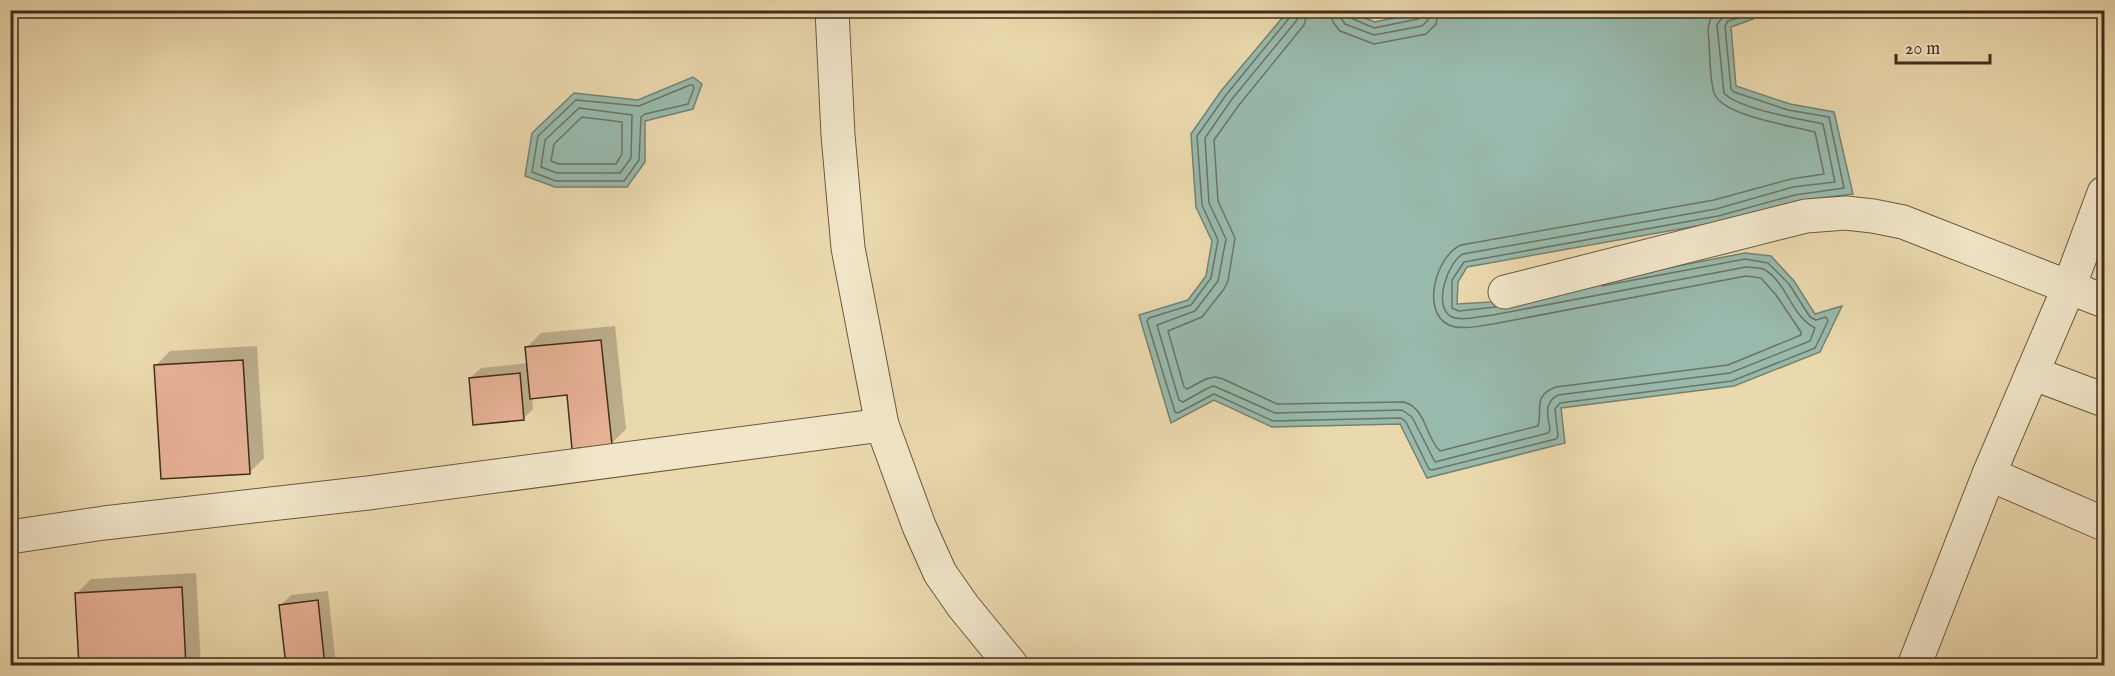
<svg xmlns="http://www.w3.org/2000/svg" width="2115" height="676" font-family="'IM FELL English',serif">
  <style>
    .water { fill: #98baad; stroke: #758272; stroke-width: 1.5 }
    .shadow { fill: #0003 }
    .lines { fill: none; stroke-linecap: round; stroke-linejoin: round }
    .shore { stroke: #6c7463; stroke-width: 1.5 }
    .building { fill: #e7b196; stroke: #412d19; stroke-width: 1.5 }
    .minor-casing { stroke: #6c583e; stroke-width: 35 }
    .minor { stroke: #f2e6ca; stroke-width: 33 }
  </style>
  <rect width="100%" height="100%" fill="#ebd9ae"/>
  <filter id="stains"><feTurbulence type="fractalNoise" baseFrequency=".00333" numOctaves="4"/><feColorMatrix values="0 0 0 0 .2 0 0 0 0 .09 0 0 0 0 .02 0 0 0 .5 -.17"/></filter>
  <radialGradient id="worn" r=".72"><stop offset=".6" stop-color="#630" stop-opacity="0"/><stop offset="1" stop-color="#630" stop-opacity=".3"/></radialGradient>
  <g class="water">
    <path d="M 1431,10 L 1750,11 L 1753,19 L 1731,27 L 1736,86 L 1790,104 L 1834,112 L 1853,194 L 1797,201 L 1719,222 L 1467,267 L 1458,282 L 1457,304 L 1491,302 L 1745,253 L 1771,256 L 1794,281 L 1815,314 L 1842,306 L 1820,352 L 1734,386 L 1561,408 L 1565,443 L 1427,478 L 1400,424 L 1272,427 L 1214,400 L 1171,423 L 1139,315 L 1188,300 L 1206,276 L 1212,241 L 1196,207 L 1191,134 L 1221,91 L 1288,11 L 1347,11 L 1375,22 Z"/>
    <path d="M 693,77 L 702,84 L 693,109 L 645,121 L 645,162 L 627,187 L 555,187 L 525,176 L 532,133 L 574,93 L 638,100 Z"/>
  </g>
  <g class="shadow">
    <path d="M 615,326 L 626,429 L 611,444 L 568,393 L 532,397 L 533,409 L 523,419 L 470,378 L 481,368 L 528,363 L 526,348 L 541,333 Z"/>
    <path d="M 257,346 L 264,458 L 250,472 L 155,366 L 170,351 Z"/>
    <path d="M 196,573 L 201,666 L 80,666 L 76,594 L 91,579 Z"/>
    <path d="M 328,591 L 336,666 L 287,666 L 281,605 L 291,595 Z"/>
  </g>
  <g class="lines">
    <g class="shore">
      <path d="M 1292,10 L 1290,17 L 1226,95 L 1197,136 L 1202,205 L 1218,240 L 1211,278 L 1191,305 L 1149,318 L 1147,321 L 1175,412 L 1178,413 L 1214,394 L 1273,421 L 1401,418 L 1406,422 L 1429,469 L 1432,470 L 1556,439 L 1558,436 L 1555,409 L 1560,403 L 1732,381 L 1815,348 L 1828,321 L 1826,317 L 1816,320 L 1810,317 L 1789,284 L 1768,263 L 1745,259 L 1602,286"/>
      <path d="M 1299,10 L 1297,20 L 1232,99 L 1205,138 L 1209,203 L 1226,239 L 1218,281 L 1195,311 L 1157,325 L 1179,400 L 1183,402 L 1208,388 L 1214,386 L 1275,413 L 1402,410 L 1412,417 L 1435,462 L 1548,433 L 1550,430 C 1548,416 1543,403 1558,395 L 1730,373 L 1810,341 L 1815,328 C 1792,317 1787,283 1765,270 C 1760,267 1751,268 1746,267 L 1493,315 C 1481,316 1460,322 1450,316 C 1433,304 1448,262 1463,254 L 1716,209 L 1793,187 L 1835,182 L 1823,124 C 1801,119 1738,109 1724,93 L 1717,25 L 1723,16 L 1736,10"/>
      <path d="M 1308,10 L 1304,25 L 1239,105 L 1214,140 L 1218,201 L 1235,238 L 1228,281 L 1224,289 L 1202,317 L 1168,331 L 1184,387 L 1187,389 L 1206,379 L 1215,377 L 1223,379 L 1277,404 L 1404,402 C 1427,409 1425,437 1440,451 L 1538,426 C 1543,409 1532,396 1556,387 L 1728,365 L 1801,335 L 1801,332 L 1776,295 L 1761,278 L 1746,276 L 1493,324 C 1479,326 1459,331 1447,324 C 1421,309 1437,255 1461,245 L 1714,200 L 1791,179 L 1824,174 L 1815,132 C 1793,126 1722,116 1714,93 C 1709,77 1710,46 1708,29 L 1710,20 L 1715,10"/>
      <path d="M 1330,10 L 1333,22 L 1340,31 L 1374,44 L 1426,34 L 1436,24 L 1439,10"/>
      <path d="M 1339,10 L 1341,18 L 1345,24 L 1374,35 L 1422,26 L 1428,20 L 1430,10"/>
      <path d="M 1347,10 L 1351,18 L 1374,28 L 1418,19 L 1422,16 L 1423,10"/>
      <path d="M 690,85 L 693,85 L 694,88 L 688,104 L 645,114 L 641,117 L 639,160 L 624,181 L 556,181 L 532,172 L 538,136 L 576,100 L 639,106 Z"/>
      <path d="M 579,108 L 632,115 L 631,158 L 620,173 L 557,173 L 541,167 L 545,140 Z"/>
      <path d="M 582,117 L 622,122 L 622,154 L 616,164 L 559,164 L 551,161 L 554,144 Z"/>
      <path d="M 1496,307 L 1459,311 L 1452,308 L 1452,280 L 1464,262 L 1718,216 L 1795,195 L 1844,188 L 1829,117 L 1788,110 L 1734,92 L 1731,89 L 1725,26 L 1728,21 L 1743,16 L 1745,10"/>
    </g>
  </g>
  <g class="building">
    <path d="M 601,340 L 612,445 L 572,449 L 567,395 L 530,399 L 525,347 Z"/>
    <path d="M 243,360 L 250,474 L 161,479 L 154,365 Z"/>
    <path d="M 520,373 L 524,420 L 473,425 L 469,378 Z"/>
    <path d="M 182,587 L 186,666 L 79,666 L 75,593 Z"/>
    <path d="M 318,600 L 325,666 L 286,666 L 279,605 Z"/>
  </g>
  <g class="lines">
    <defs>
      <g id="minor">
        <path d="M 832,10 L 838,135 L 848,248 L 882,425 L 919,526 L 940,573 L 963,606 L 1012,666"/>
        <path d="M 1505,292 L 1806,216 L 1846,213 L 1873,216 L 1903,222 L 2104,301"/>
        <path d="M 2032,373 L 2104,400"/>
        <path d="M 1989,474 L 2104,524"/>
        <path d="M 10,537 L 104,523 L 368,493 L 882,425"/>
        <path d="M 1914,666 L 1989,474 L 2069,287 L 2104,193"/>
      </g>
    </defs>
    <use href="#minor" class="minor-casing"/>
    <use href="#minor" class="minor"/>
  </g>
  <rect width="2115" height="676" fill="none" stroke="#ebd9ae" stroke-width="36"/>
  <rect x="12" y="12" width="2091" height="652" fill="none" stroke="#412d19" stroke-width="3"/>
  <rect x="18" y="18" width="2079" height="640" fill="none" stroke="#412d19" stroke-width="1.5"/>
  <path d="M1896 54v9h94v-9" fill="none" stroke="#412d19" stroke-width="3"/>
  <text x="1905" y="54" font-size="18" fill="#412d19" stroke="#f2e6ca" stroke-width="4.5" paint-order="stroke">20 m</text>
  <rect width="100%" height="100%" filter="url(#stains)"/>
  <rect width="100%" height="100%" fill="url(#worn)"/>
</svg>
